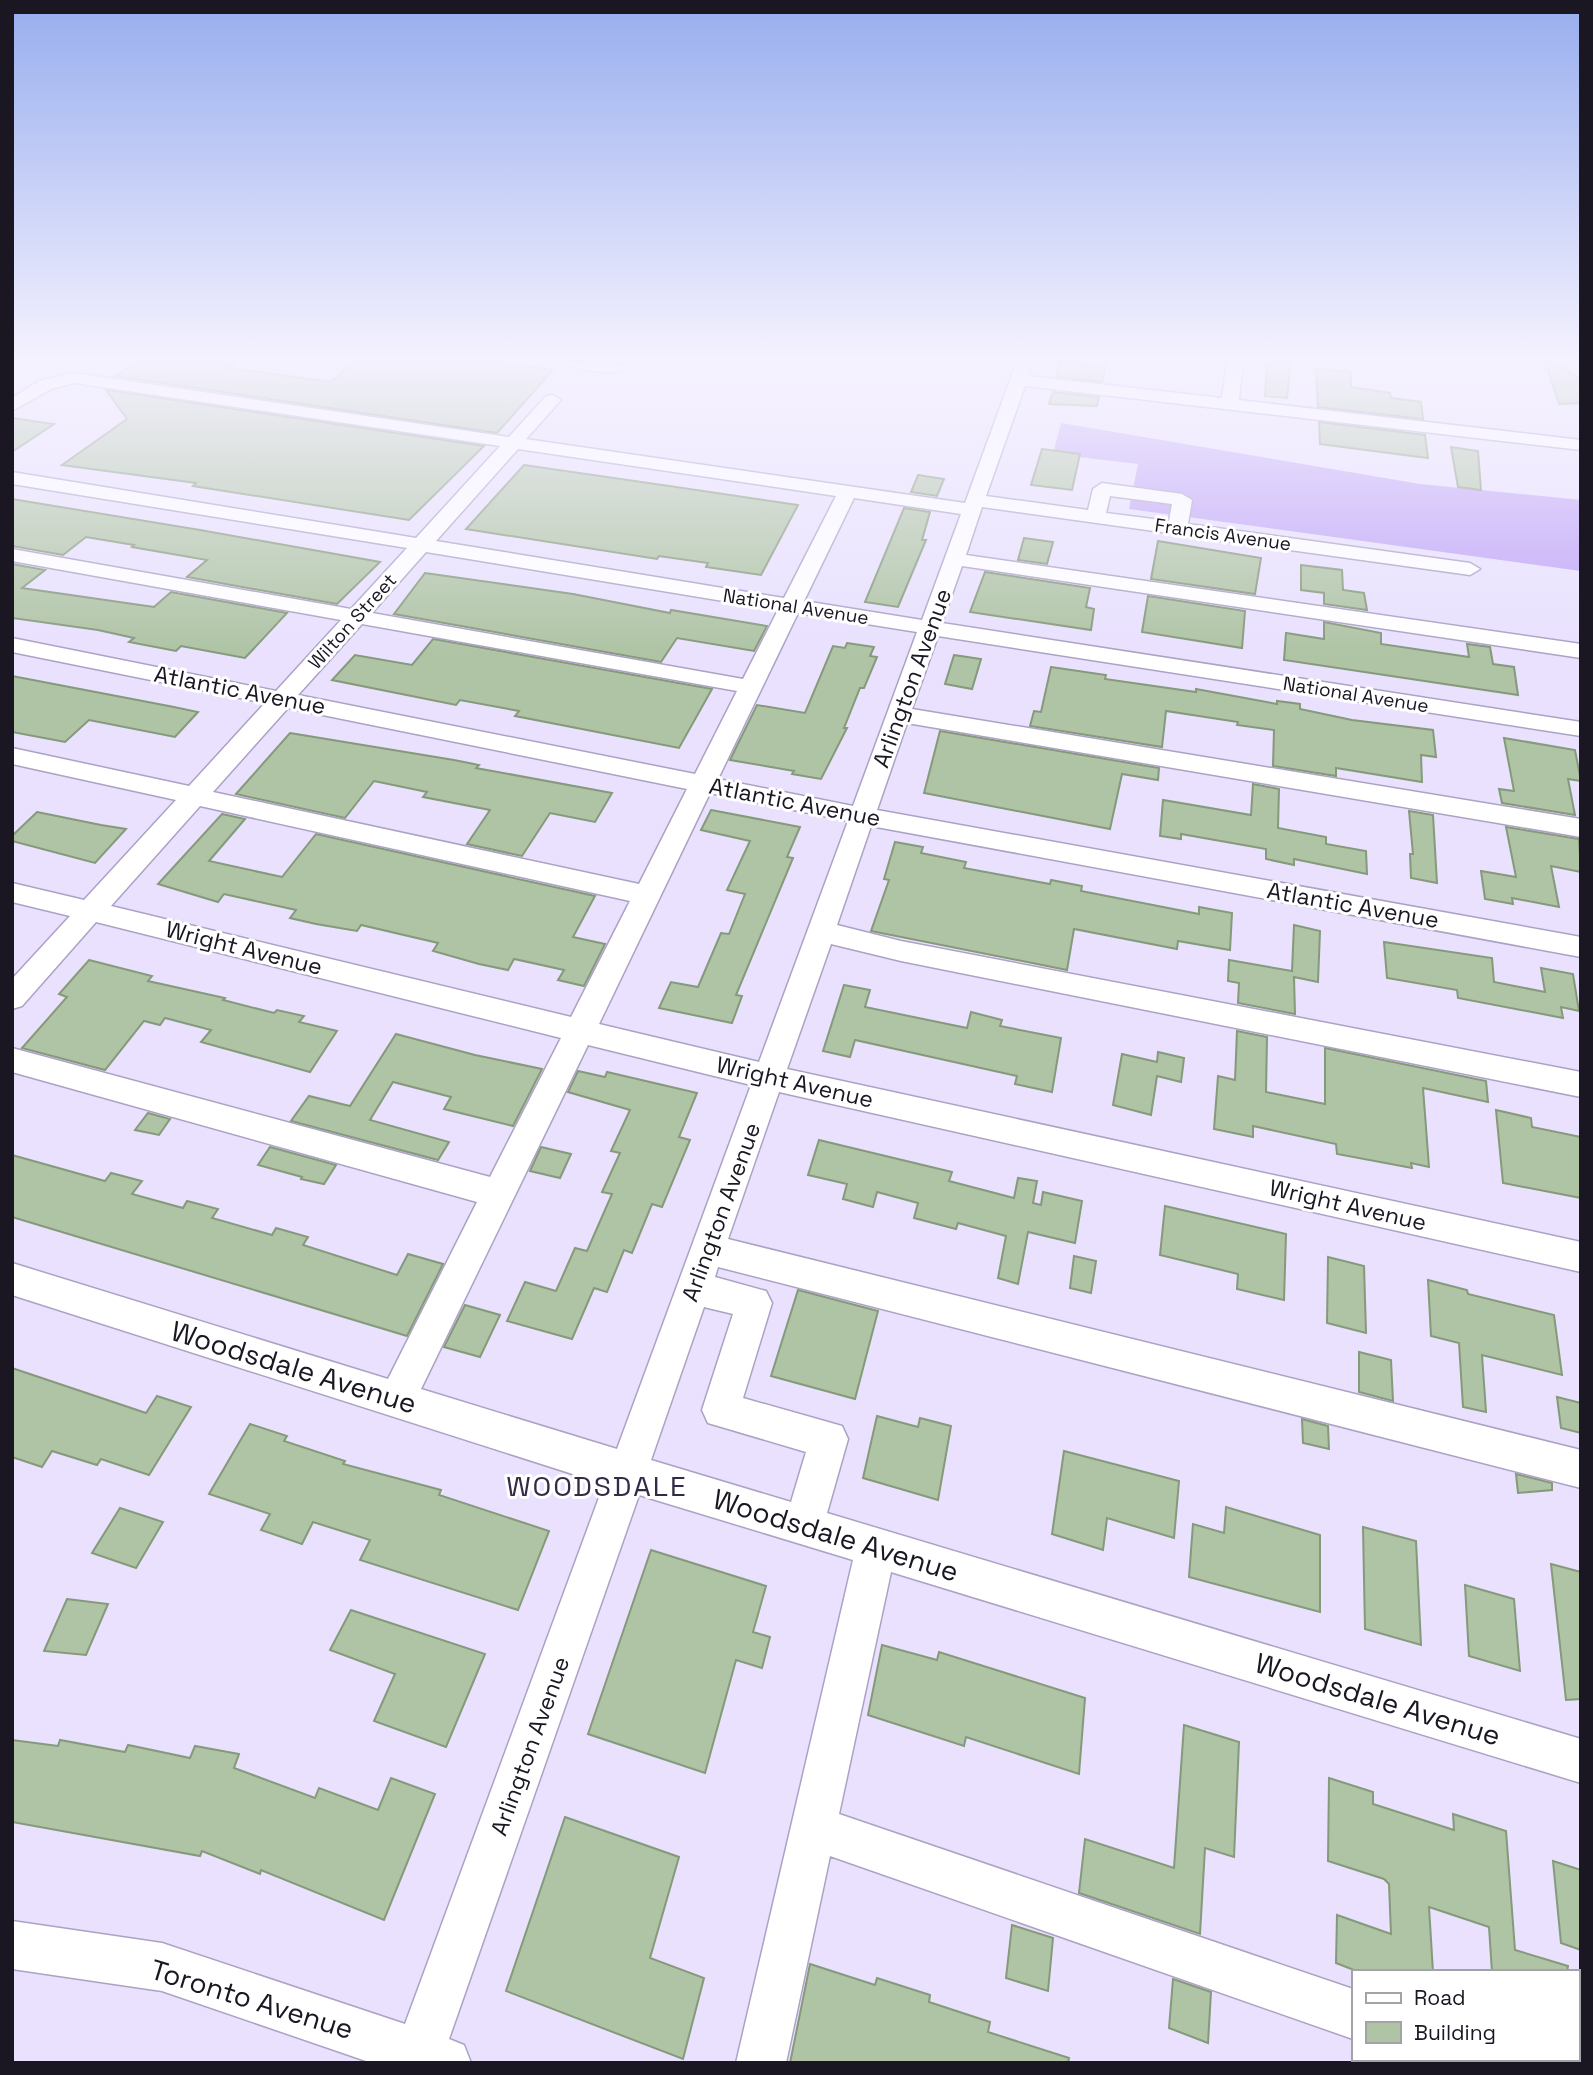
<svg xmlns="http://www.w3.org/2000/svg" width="1593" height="2075" font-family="'Space Grotesk',sans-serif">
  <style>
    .forest { fill: #bea3f6 }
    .building { fill: #afc4a5; stroke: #85997b; stroke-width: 2 }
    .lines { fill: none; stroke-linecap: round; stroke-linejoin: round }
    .minor-casing { stroke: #aca2c4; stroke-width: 3 }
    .minor { fill: #fff; fill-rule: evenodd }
    .labels { text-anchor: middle; stroke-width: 6; stroke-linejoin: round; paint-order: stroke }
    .far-street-label { font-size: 19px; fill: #1a1622; stroke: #fff }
    .street-label { font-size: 23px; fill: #1a1622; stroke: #fff }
    .near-street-label { font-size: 28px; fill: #1a1622; stroke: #fff }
    .near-neighbourhood-label { font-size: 28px; letter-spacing: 2px; fill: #332a46; stroke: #fff }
  </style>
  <rect width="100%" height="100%" fill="#e9e1fe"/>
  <path class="forest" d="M 1061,423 L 1420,484 L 1581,500 L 1581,571 L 1129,509 L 1138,464 L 1053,454 Z"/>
  <g class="building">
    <path d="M 138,361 L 239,361 L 230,368 L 331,382 L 356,361 L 487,361 L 553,370 L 497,433 L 115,376 Z"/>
    <path d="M 1060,361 L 1106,365 L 1102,382 L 1056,377 Z"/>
    <path d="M 1267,361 L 1291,361 L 1287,398 L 1265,396 Z"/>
    <path d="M 1545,361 L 1552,361 L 1581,380 L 1581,403 L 1559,404 Z"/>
    <path d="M 1316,368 L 1351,372 L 1351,387 L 1390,393 L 1391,398 L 1421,402 L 1423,419 L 1318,407 Z"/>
    <path d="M 106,390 L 484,446 L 409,520 L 193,486 L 196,483 L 62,465 L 127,419 Z"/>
    <path d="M 1053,392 L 1099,397 L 1097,406 L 1049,404 Z"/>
    <path d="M 12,418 L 54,424 L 12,452 Z"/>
    <path d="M 1319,422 L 1425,435 L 1428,458 L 1320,444 Z"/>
    <path d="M 1451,447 L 1478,451 L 1481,490 L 1458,487 Z"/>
    <path d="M 1042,449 L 1080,454 L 1072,490 L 1031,485 Z"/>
    <path d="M 524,465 L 676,487 L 798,505 L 761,575 L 706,567 L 708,563 L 659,556 L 657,559 L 466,529 Z"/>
    <path d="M 918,475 L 944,479 L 937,496 L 911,492 Z"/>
    <path d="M 12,499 L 200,530 L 380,562 L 337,604 L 187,577 L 207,560 L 132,547 L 134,545 L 86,537 L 63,555 L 12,546 Z"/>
    <path d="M 904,508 L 930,512 L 922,540 L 926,540 L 898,607 L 865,602 Z"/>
    <path d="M 1024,538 L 1053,542 L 1047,564 L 1018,560 Z"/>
    <path d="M 1158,541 L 1261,558 L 1255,594 L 1151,579 Z"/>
    <path d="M 12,564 L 45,570 L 22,588 L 154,607 L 171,592 L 287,613 L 245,658 L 181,646 L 176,651 L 129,642 L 134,638 L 98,630 L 12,618 Z"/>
    <path d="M 1301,565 L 1342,570 L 1343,590 L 1364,593 L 1367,610 L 1324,604 L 1324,593 L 1301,590 Z"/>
    <path d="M 985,572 L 1090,588 L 1086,607 L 1094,609 L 1091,630 L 970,612 Z"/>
    <path d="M 425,573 L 573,594 L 670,613 L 671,610 L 767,626 L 754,651 L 677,638 L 661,662 L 394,614 Z"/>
    <path d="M 1148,596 L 1245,611 L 1242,648 L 1142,632 Z"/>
    <path d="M 1324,622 L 1381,633 L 1381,644 L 1469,657 L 1467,644 L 1490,647 L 1493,664 L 1514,667 L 1518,695 L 1284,660 L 1286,633 L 1324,639 Z"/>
    <path d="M 433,639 L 712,689 L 679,748 L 515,716 L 519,711 L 460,700 L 456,705 L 332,680 L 355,655 L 412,665 Z"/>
    <path d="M 847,643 L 874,647 L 870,656 L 877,657 L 864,688 L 860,688 L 844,728 L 847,728 L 821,779 L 792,774 L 794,771 L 730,760 L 757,705 L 805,713 L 833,646 L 845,648 Z"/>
    <path d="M 954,655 L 981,659 L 972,689 L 945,684 Z"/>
    <path d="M 1051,667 L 1106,675 L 1105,679 L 1196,692 L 1196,689 L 1277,704 L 1277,701 L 1300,704 L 1300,709 L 1352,720 L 1433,730 L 1436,757 L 1421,755 L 1422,782 L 1336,768 L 1336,776 L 1273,766 L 1274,730 L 1237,725 L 1238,722 L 1166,711 L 1162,747 L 1030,726 L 1034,711 L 1041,712 Z"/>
    <path d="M 12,676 L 174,707 L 198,712 L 175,737 L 89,720 L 65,742 L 12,732 Z"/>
    <path d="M 940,731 L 1159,768 L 1158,780 L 1122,774 L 1110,829 L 924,793 Z"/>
    <path d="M 290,733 L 454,760 L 479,765 L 476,768 L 612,793 L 595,822 L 550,813 L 522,856 L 467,844 L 490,810 L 423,797 L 427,792 L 374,781 L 345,818 L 236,794 Z"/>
    <path d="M 1504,738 L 1575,750 L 1581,781 L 1568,779 L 1575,815 L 1502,803 L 1499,789 L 1514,791 Z"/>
    <path d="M 1253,784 L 1279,789 L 1278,828 L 1326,837 L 1326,844 L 1366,851 L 1367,874 L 1294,859 L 1294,865 L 1266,859 L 1266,849 L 1181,834 L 1181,839 L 1160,836 L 1163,800 L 1251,815 Z"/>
    <path d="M 711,810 L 800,827 L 787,857 L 793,858 L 736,995 L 742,996 L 732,1023 L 659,1008 L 671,982 L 698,987 L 721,933 L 729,934 L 745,894 L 727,890 L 750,841 L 701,830 Z"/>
    <path d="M 1409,811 L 1433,815 L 1437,883 L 1411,878 L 1410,854 L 1413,854 Z"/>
    <path d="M 37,812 L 101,825 L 126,829 L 95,863 L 12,841 L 12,836 Z"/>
    <path d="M 222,814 L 245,819 L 209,861 L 282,877 L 316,834 L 595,896 L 573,937 L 605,944 L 584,986 L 558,980 L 564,970 L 514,959 L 508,970 L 479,964 L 433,951 L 438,943 L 361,925 L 357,931 L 316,924 L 290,918 L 296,910 L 224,894 L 218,902 L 158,884 Z"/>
    <path d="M 1506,827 L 1579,839 L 1581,872 L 1551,866 L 1559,907 L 1512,898 L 1513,904 L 1485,899 L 1481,871 L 1516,877 Z"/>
    <path d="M 895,842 L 923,847 L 921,853 L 966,862 L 964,868 L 1050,884 L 1051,880 L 1082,886 L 1081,891 L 1199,914 L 1199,907 L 1232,913 L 1230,950 L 1178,941 L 1177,949 L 1074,929 L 1067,970 L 871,931 L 889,880 L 884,879 Z"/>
    <path d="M 1294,925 L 1320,931 L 1318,982 L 1294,977 L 1295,1014 L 1238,1003 L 1239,983 L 1228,981 L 1229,960 L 1292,971 Z"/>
    <path d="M 1384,942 L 1492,958 L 1494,982 L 1545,992 L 1541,968 L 1573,974 L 1579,1011 L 1561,1007 L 1563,1018 L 1458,998 L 1457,990 L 1387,978 Z"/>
    <path d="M 89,960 L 152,976 L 148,981 L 225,998 L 223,1000 L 274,1013 L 277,1010 L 304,1016 L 299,1022 L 337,1031 L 310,1072 L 201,1042 L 211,1030 L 165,1018 L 160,1025 L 144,1021 L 105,1070 L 22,1048 L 67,997 L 59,994 Z"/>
    <path d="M 844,985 L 870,990 L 865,1007 L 967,1028 L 971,1012 L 1002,1020 L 1000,1026 L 1061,1038 L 1052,1092 L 1015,1084 L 1017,1076 L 855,1040 L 850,1057 L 823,1051 Z"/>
    <path d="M 1237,1031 L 1267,1037 L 1266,1092 L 1325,1104 L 1325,1048 L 1486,1081 L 1488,1102 L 1423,1088 L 1429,1167 L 1411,1163 L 1412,1168 L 1337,1154 L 1336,1144 L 1253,1126 L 1253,1137 L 1214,1129 L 1218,1076 L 1235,1080 Z"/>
    <path d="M 396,1034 L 475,1055 L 542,1069 L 513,1126 L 444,1109 L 451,1097 L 393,1082 L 370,1120 L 449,1142 L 438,1160 L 291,1121 L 309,1096 L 350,1106 Z"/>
    <path d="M 1158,1052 L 1184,1058 L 1181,1082 L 1157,1076 L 1151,1115 L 1113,1105 L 1122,1054 L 1157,1062 Z"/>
    <path d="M 578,1071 L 605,1077 L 607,1072 L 697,1093 L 679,1137 L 690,1140 L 662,1207 L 652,1204 L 632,1253 L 624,1250 L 607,1292 L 594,1288 L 572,1339 L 507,1321 L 525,1282 L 556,1291 L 575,1248 L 587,1251 L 612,1194 L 602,1192 L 620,1153 L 611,1151 L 630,1110 L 568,1092 Z"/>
    <path d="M 1496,1110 L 1531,1118 L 1532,1127 L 1581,1137 L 1581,1198 L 1503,1183 Z"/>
    <path d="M 148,1113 L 170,1119 L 159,1135 L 135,1130 Z"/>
    <path d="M 819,1140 L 952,1172 L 949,1181 L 1014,1198 L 1018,1178 L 1037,1181 L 1033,1203 L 1041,1205 L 1043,1192 L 1082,1201 L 1075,1243 L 1028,1232 L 1018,1284 L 998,1278 L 1006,1236 L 958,1223 L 956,1229 L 914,1218 L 918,1203 L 877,1192 L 873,1207 L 843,1199 L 847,1184 L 808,1175 Z"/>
    <path d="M 270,1147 L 336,1165 L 324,1184 L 301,1179 L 302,1177 L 258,1165 Z"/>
    <path d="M 541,1147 L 571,1154 L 560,1178 L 530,1171 Z"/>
    <path d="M 12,1155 L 105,1181 L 111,1173 L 142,1181 L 132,1194 L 183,1208 L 187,1201 L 218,1209 L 212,1218 L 272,1235 L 276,1228 L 308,1237 L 303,1245 L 397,1275 L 408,1254 L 443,1264 L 407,1336 L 12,1217 Z"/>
    <path d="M 1165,1206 L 1286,1234 L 1284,1300 L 1237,1289 L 1238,1274 L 1160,1255 Z"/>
    <path d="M 1074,1256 L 1096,1261 L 1091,1293 L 1070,1288 Z"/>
    <path d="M 1328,1257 L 1364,1266 L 1366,1333 L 1327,1323 Z"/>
    <path d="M 1428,1280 L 1467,1290 L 1468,1294 L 1554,1315 L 1562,1375 L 1482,1355 L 1486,1412 L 1463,1407 L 1459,1343 L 1431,1336 Z"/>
    <path d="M 798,1290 L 878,1311 L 855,1399 L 771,1376 Z"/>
    <path d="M 465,1305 L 500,1315 L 480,1357 L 444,1347 Z"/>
    <path d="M 1359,1352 L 1391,1360 L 1393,1401 L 1359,1392 Z"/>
    <path d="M 12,1368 L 146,1413 L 157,1396 L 191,1407 L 149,1475 L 101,1459 L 97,1465 L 52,1451 L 42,1467 L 12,1457 Z"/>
    <path d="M 1557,1397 L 1581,1403 L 1581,1433 L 1561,1428 Z"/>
    <path d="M 877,1416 L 918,1427 L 920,1418 L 951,1426 L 938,1500 L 863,1478 Z"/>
    <path d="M 1302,1419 L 1328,1426 L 1329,1449 L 1303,1443 Z"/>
    <path d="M 250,1424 L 287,1436 L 284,1441 L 345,1461 L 343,1464 L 441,1490 L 439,1495 L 549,1531 L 518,1610 L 360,1560 L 370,1540 L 313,1522 L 302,1544 L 261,1530 L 270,1514 L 209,1494 Z"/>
    <path d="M 1064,1451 L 1179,1481 L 1174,1538 L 1107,1518 L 1103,1550 L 1052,1534 Z"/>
    <path d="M 1516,1474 L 1552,1483 L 1552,1490 L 1518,1493 Z"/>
    <path d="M 1226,1507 L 1320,1535 L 1320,1612 L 1189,1577 L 1193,1524 L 1224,1533 Z"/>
    <path d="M 120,1508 L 163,1522 L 136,1568 L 92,1553 Z"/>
    <path d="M 1363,1527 L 1416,1541 L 1421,1645 L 1365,1629 Z"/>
    <path d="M 651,1550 L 766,1586 L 753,1632 L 770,1637 L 762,1668 L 736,1660 L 705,1773 L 588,1734 Z"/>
    <path d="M 1551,1564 L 1581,1572 L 1581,1699 L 1566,1700 Z"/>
    <path d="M 1465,1585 L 1514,1599 L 1520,1671 L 1469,1656 Z"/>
    <path d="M 67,1599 L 108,1604 L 86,1655 L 44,1651 Z"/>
    <path d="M 351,1610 L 485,1654 L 446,1747 L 374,1721 L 395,1674 L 330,1650 Z"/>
    <path d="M 882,1645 L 937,1660 L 939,1652 L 1085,1698 L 1079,1774 L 966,1737 L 964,1746 L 868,1715 Z"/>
    <path d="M 1184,1725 L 1239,1742 L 1234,1857 L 1205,1848 L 1200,1934 L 1079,1893 L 1085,1839 L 1174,1868 Z"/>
    <path d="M 12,1740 L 58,1746 L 60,1740 L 125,1752 L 128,1745 L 190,1758 L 195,1746 L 239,1754 L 234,1768 L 315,1798 L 319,1788 L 378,1810 L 391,1778 L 435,1794 L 384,1920 L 261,1870 L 260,1874 L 202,1851 L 200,1856 L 12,1822 Z"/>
    <path d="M 1329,1778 L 1373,1792 L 1373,1804 L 1454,1830 L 1453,1814 L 1506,1831 L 1515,1950 L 1568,1966 L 1567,1972 L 1492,1972 L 1489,1927 L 1429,1907 L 1433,1972 L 1359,1972 L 1336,1963 L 1337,1915 L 1391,1934 L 1389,1884 L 1384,1879 L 1328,1861 Z"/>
    <path d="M 565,1817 L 679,1857 L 650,1958 L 704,1978 L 683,2059 L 506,1991 Z"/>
    <path d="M 1553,1861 L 1581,1870 L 1581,1950 L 1561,1943 Z"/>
    <path d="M 1012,1925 L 1053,1938 L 1048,1991 L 1006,1978 Z"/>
    <path d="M 810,1964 L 875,1985 L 877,1978 L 930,1995 L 929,2002 L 990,2022 L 988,2032 L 1069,2058 L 1068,2063 L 790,2063 Z"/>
    <path d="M 1173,1979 L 1211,1992 L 1208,2043 L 1169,2028 Z"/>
  </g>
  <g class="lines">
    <defs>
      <g id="minor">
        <path d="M 562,361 L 623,365 L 625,368 C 615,377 572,370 562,361 Z"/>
        <path d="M 1017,361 L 1033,361 L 1028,376 L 1222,398 L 1227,361 L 1243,361 L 1239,400 L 1581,440 L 1581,450 L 1025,386 L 986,496 L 1088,510 L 1093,489 L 1102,483 L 1182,494 L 1192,500 L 1188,524 L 1470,563 L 1480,569 L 1470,575 L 982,507 L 966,555 L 1581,644 L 1581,658 L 962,566 L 942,623 L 1581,722 L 1581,736 L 938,636 L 912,709 L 1581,819 L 1581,837 L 907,723 L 877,810 L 1581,937 L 1581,957 L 871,826 L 837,925 L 901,941 L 1581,1072 L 1581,1097 L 901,961 L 831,944 L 787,1069 L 1581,1242 L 1581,1272 L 779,1092 L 728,1239 L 1581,1450 L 1581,1488 L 718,1267 L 715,1277 L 766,1291 L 772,1303 L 743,1398 L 842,1426 L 848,1439 L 827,1513 L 1581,1739 L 1581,1783 L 891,1572 L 839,1814 L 1353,1989 L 1353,2039 L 830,1856 L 786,2063 L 736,2063 L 853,1560 L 639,1495 L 449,2039 L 464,2045 L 471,2063 L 372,2063 L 162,1991 L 12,1969 L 12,1921 L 162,1943 L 405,2024 L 604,1484 L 12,1295 L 12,1263 L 388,1379 L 477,1202 L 12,1072 L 12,1048 L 490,1177 L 561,1038 L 96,922 L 22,1006 L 12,1009 L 12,979 L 70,916 L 12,902 L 12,883 L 84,900 L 176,800 L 12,764 L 12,748 L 189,786 L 265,703 L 12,652 L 12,638 L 276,691 L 341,620 L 12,561 L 12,549 L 351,609 L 407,548 L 12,484 L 12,472 L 416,538 L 500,446 L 74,383 L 51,389 L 12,411 L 12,398 L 39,381 L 74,373 L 509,437 L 546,396 L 552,395 L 561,400 L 526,439 L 965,503 ZM 518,449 L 836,496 L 784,598 L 436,541 ZM 1110,496 L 1172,504 L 1169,521 L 1106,513 ZM 854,498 L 961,514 L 922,620 L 804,601 ZM 426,552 L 778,610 L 743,679 L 372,613 ZM 798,613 L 917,632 L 853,806 L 718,779 ZM 362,624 L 737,691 L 695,774 L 298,695 ZM 288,708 L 687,789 L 639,884 L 213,792 ZM 710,793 L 848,821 L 759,1062 L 599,1024 ZM 200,806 L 630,901 L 571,1017 L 111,906 ZM 588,1045 L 751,1085 L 617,1449 L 421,1389 ZM 704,1307 L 733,1314 L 702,1410 L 708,1423 L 806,1452 L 791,1502 L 651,1460 Z"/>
        <path d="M 1461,2059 L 1520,2059 L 1521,2063 L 1462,2063 Z"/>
      </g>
    </defs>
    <use href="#minor" class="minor-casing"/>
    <use href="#minor" class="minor"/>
  </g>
  <linearGradient id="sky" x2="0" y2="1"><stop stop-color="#97adee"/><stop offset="0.55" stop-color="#f5f2ff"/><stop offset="1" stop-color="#f5f2ff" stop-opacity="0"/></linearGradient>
  <rect width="1593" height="652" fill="url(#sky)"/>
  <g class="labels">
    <g class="far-street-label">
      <text transform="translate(1223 534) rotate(8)" y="7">Francis Avenue</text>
      <text transform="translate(796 606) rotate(9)" y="7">National Avenue</text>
      <text transform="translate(352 621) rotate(-48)" y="7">Wilton Street</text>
      <text transform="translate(1356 694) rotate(9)" y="7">National Avenue</text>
    </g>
    <g class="street-label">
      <text transform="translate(912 678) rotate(-70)" y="8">Arlington Avenue</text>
      <text transform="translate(240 690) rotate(11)" y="8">Atlantic Avenue</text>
      <text transform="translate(795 802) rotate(11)" y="8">Atlantic Avenue</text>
      <text transform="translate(1353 905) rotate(10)" y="8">Atlantic Avenue</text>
      <text transform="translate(244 948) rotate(14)" y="8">Wright Avenue</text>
      <text transform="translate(795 1082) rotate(13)" y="8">Wright Avenue</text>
      <text transform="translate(1348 1205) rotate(13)" y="8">Wright Avenue</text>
      <text transform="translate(721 1212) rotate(-70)" y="8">Arlington Avenue</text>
      <text transform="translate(530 1746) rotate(-70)" y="8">Arlington Avenue</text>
    </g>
    <g class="near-street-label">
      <text transform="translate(294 1367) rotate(17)" y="10">Woodsdale Avenue</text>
      <text transform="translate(836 1535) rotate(17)" y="10">Woodsdale Avenue</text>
      <text transform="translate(1378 1699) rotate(17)" y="10">Woodsdale Avenue</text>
      <text transform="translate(252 1999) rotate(17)" y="10">Toronto Avenue</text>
    </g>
    <g class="near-neighbourhood-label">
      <text x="597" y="1496">WOODSDALE</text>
    </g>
  </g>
  <rect width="1593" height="2075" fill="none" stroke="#1a1622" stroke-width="28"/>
  <rect x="1352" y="1970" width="228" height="91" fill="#ffffff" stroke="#a3a2a7" stroke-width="2"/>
  <rect x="1366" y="1993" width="35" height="10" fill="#ffffff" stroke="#a3a2a7" stroke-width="2"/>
  <text x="1414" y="2005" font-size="21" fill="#1a1622">Road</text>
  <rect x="1366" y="2022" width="35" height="21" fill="#afc4a5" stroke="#a3a2a7" stroke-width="2"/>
  <text x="1414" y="2040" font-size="21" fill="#1a1622">Building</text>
</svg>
